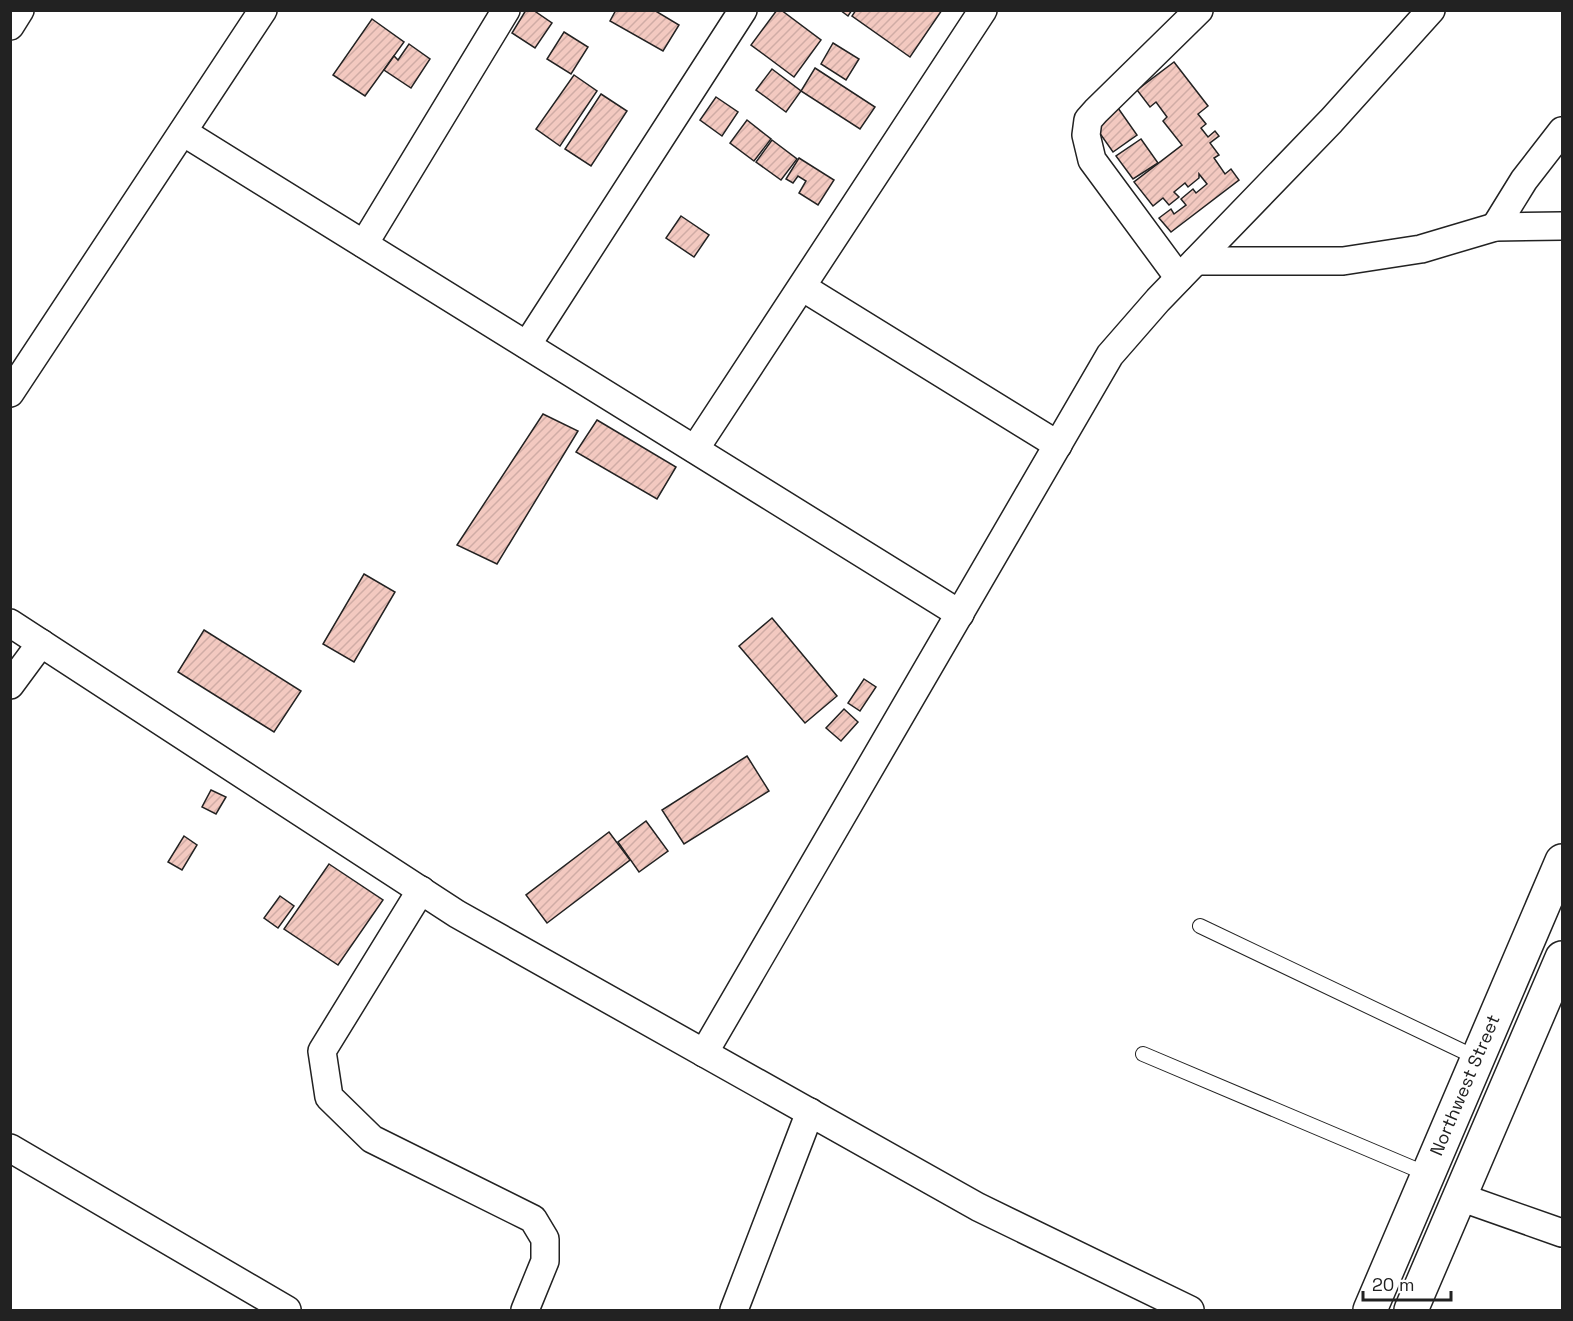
<svg xmlns="http://www.w3.org/2000/svg" width="1573" height="1321" font-family="'Space Grotesk',sans-serif">
  <style>
    .building { fill: url(#building-hatch); stroke: #222; stroke-width: 1.5 }
    .lines { fill: none; stroke-linecap: round; stroke-linejoin: round }
    .lane-casing { stroke: #222; stroke-width: 16 }
    .street-casing { stroke: #222; stroke-width: 30 }
    .secondary-casing { stroke: #222; stroke-width: 36 }
    .lane { stroke: #fff; stroke-width: 14 }
    .street { stroke: #fff; stroke-width: 27 }
    .secondary { stroke: #fff; stroke-width: 33 }
    .labels { text-anchor: middle; stroke-width: 4.5; stroke-linejoin: round; paint-order: stroke }
    .street-label { font-size: 18px; fill: #222; stroke: #fff }
  </style>
  <defs>
    <pattern id="building-hatch" width="6" height="6" patternUnits="userSpaceOnUse" patternTransform="scale(1.5)"><rect width="6" height="6" fill="#f3c9c0"/><path d="M-1 1l2-2M0 6l6-6M5 7l2-2" fill="none" stroke="#d0aca5"/></pattern>
  </defs>
  <rect width="100%" height="100%" fill="#fff"/>
  <g class="building">
    <path d="M 526,10 L 533,10 L 552,23 L 535,48 L 512,33 Z"/>
    <path d="M 616,10 L 654,10 L 679,25 L 663,51 L 610,21 Z"/>
    <path d="M 777,10 L 781,10 L 821,40 L 794,77 L 751,45 Z"/>
    <path d="M 840,10 L 852,10 L 848,16 Z"/>
    <path d="M 856,10 L 942,10 L 910,57 L 852,16 Z"/>
    <path d="M 372,19 L 404,42 L 365,96 L 333,75 Z"/>
    <path d="M 564,32 L 588,47 L 571,74 L 547,59 Z"/>
    <path d="M 833,43 L 859,59 L 846,80 L 821,64 Z"/>
    <path d="M 409,44 L 430,59 L 411,88 L 384,70 L 394,56 L 398,60 Z"/>
    <path d="M 1174,62 L 1208,106 L 1198,114 L 1206,124 L 1201,128 L 1208,137 L 1215,131 L 1219,136 L 1210,143 L 1219,155 L 1214,158 L 1225,174 L 1231,169 L 1239,180 L 1171,232 L 1159,218 L 1171,209 L 1174,214 L 1186,205 L 1181,199 L 1193,189 L 1196,193 L 1207,184 L 1199,174 L 1199,178 L 1188,187 L 1185,183 L 1174,192 L 1179,197 L 1169,205 L 1163,198 L 1153,206 L 1134,182 L 1182,145 L 1163,121 L 1167,117 L 1156,102 L 1150,107 L 1137,90 Z"/>
    <path d="M 815,68 L 875,107 L 860,129 L 801,91 Z"/>
    <path d="M 772,69 L 801,91 L 786,112 L 756,90 Z"/>
    <path d="M 574,75 L 597,91 L 560,146 L 536,129 Z"/>
    <path d="M 601,94 L 627,111 L 591,166 L 565,149 Z"/>
    <path d="M 716,97 L 738,112 L 722,136 L 700,120 Z"/>
    <path d="M 1118,108 L 1137,135 L 1113,152 L 1094,125 Z"/>
    <path d="M 747,120 L 771,139 L 754,161 L 730,143 Z"/>
    <path d="M 1141,139 L 1158,163 L 1133,179 L 1116,156 Z"/>
    <path d="M 772,140 L 797,159 L 781,180 L 756,162 Z"/>
    <path d="M 799,158 L 834,180 L 818,205 L 799,193 L 806,181 L 798,176 L 793,183 L 786,179 Z"/>
    <path d="M 681,216 L 709,235 L 694,257 L 666,238 Z"/>
    <path d="M 543,414 L 578,431 L 497,564 L 457,545 Z"/>
    <path d="M 597,420 L 676,467 L 657,499 L 576,452 Z"/>
    <path d="M 364,574 L 395,592 L 354,662 L 323,644 Z"/>
    <path d="M 772,618 L 837,696 L 805,723 L 739,646 Z"/>
    <path d="M 204,630 L 301,691 L 274,732 L 178,672 Z"/>
    <path d="M 864,679 L 876,687 L 860,711 L 848,703 Z"/>
    <path d="M 844,709 L 858,722 L 841,741 L 826,728 Z"/>
    <path d="M 747,756 L 769,791 L 684,844 L 662,810 Z"/>
    <path d="M 211,790 L 226,797 L 216,814 L 202,807 Z"/>
    <path d="M 646,821 L 668,851 L 639,872 L 618,842 Z"/>
    <path d="M 609,832 L 630,860 L 547,923 L 526,895 Z"/>
    <path d="M 184,836 L 197,845 L 182,870 L 168,862 Z"/>
    <path d="M 329,864 L 383,900 L 338,965 L 284,929 Z"/>
    <path d="M 280,896 L 294,906 L 278,928 L 264,918 Z"/>
  </g>
  <g class="lines">
    <defs>
      <g id="lane">
        <path d="M 1200,926 L 1477,1058"/>
        <path d="M 1143,1054 L 1427,1174"/>
      </g>
      <g id="street">
        <path d="M 10,26 L 20,10"/>
        <path d="M 183,132 L 960,614"/>
        <path d="M 1495,227 L 1524,180 L 1562,131"/>
        <path d="M 364,244 L 506,10"/>
        <path d="M 1196,261 L 1343,261 L 1421,249 L 1495,227 L 1562,226"/>
        <path d="M 1179,278 L 1092,160 L 1086,135 L 1088,120 L 1096,111 L 1199,10"/>
        <path d="M 802,287 L 1058,445"/>
        <path d="M 527,345 L 743,10"/>
        <path d="M 10,393 L 263,10"/>
        <path d="M 695,449 L 983,10"/>
        <path d="M 10,623 L 457,914 L 978,1207 L 1190,1310"/>
        <path d="M 10,685 L 41,643"/>
        <path d="M 421,890 L 322,1051 L 329,1097 L 372,1139 L 533,1219 L 545,1239 L 545,1261 L 525,1310"/>
        <path d="M 704,1053 L 1110,355 L 1158,300 L 1331,121 L 1431,10"/>
        <path d="M 10,1148 L 287,1310"/>
        <path d="M 1460,1197 L 1562,1233"/>
        <path d="M 734,1310 L 810,1112"/>
      </g>
      <g id="secondary">
        <path d="M 1370,1310 L 1562,861"/>
        <path d="M 1411,1310 L 1562,958"/>
      </g>
    </defs>
    <use href="#lane" class="lane-casing"/>
    <use href="#street" class="street-casing"/>
    <use href="#secondary" class="secondary-casing"/>
    <use href="#lane" class="lane"/>
    <use href="#street" class="street"/>
    <use href="#secondary" class="secondary"/>
  </g>
  <g class="labels">
    <g class="street-label">
      <text transform="translate(1465 1085) rotate(-67)" y="6">Northwest Street</text>
    </g>
  </g>
  <rect width="1573" height="1321" fill="none" stroke="#222222" stroke-width="24"/>
  <path d="M1363 1291v9h88v-9" fill="none" stroke="#222222" stroke-width="3"/>
  <text x="1372" y="1291" font-size="18" fill="#222222" stroke="#ffffff" stroke-width="4.5" paint-order="stroke">20 m</text>
</svg>
